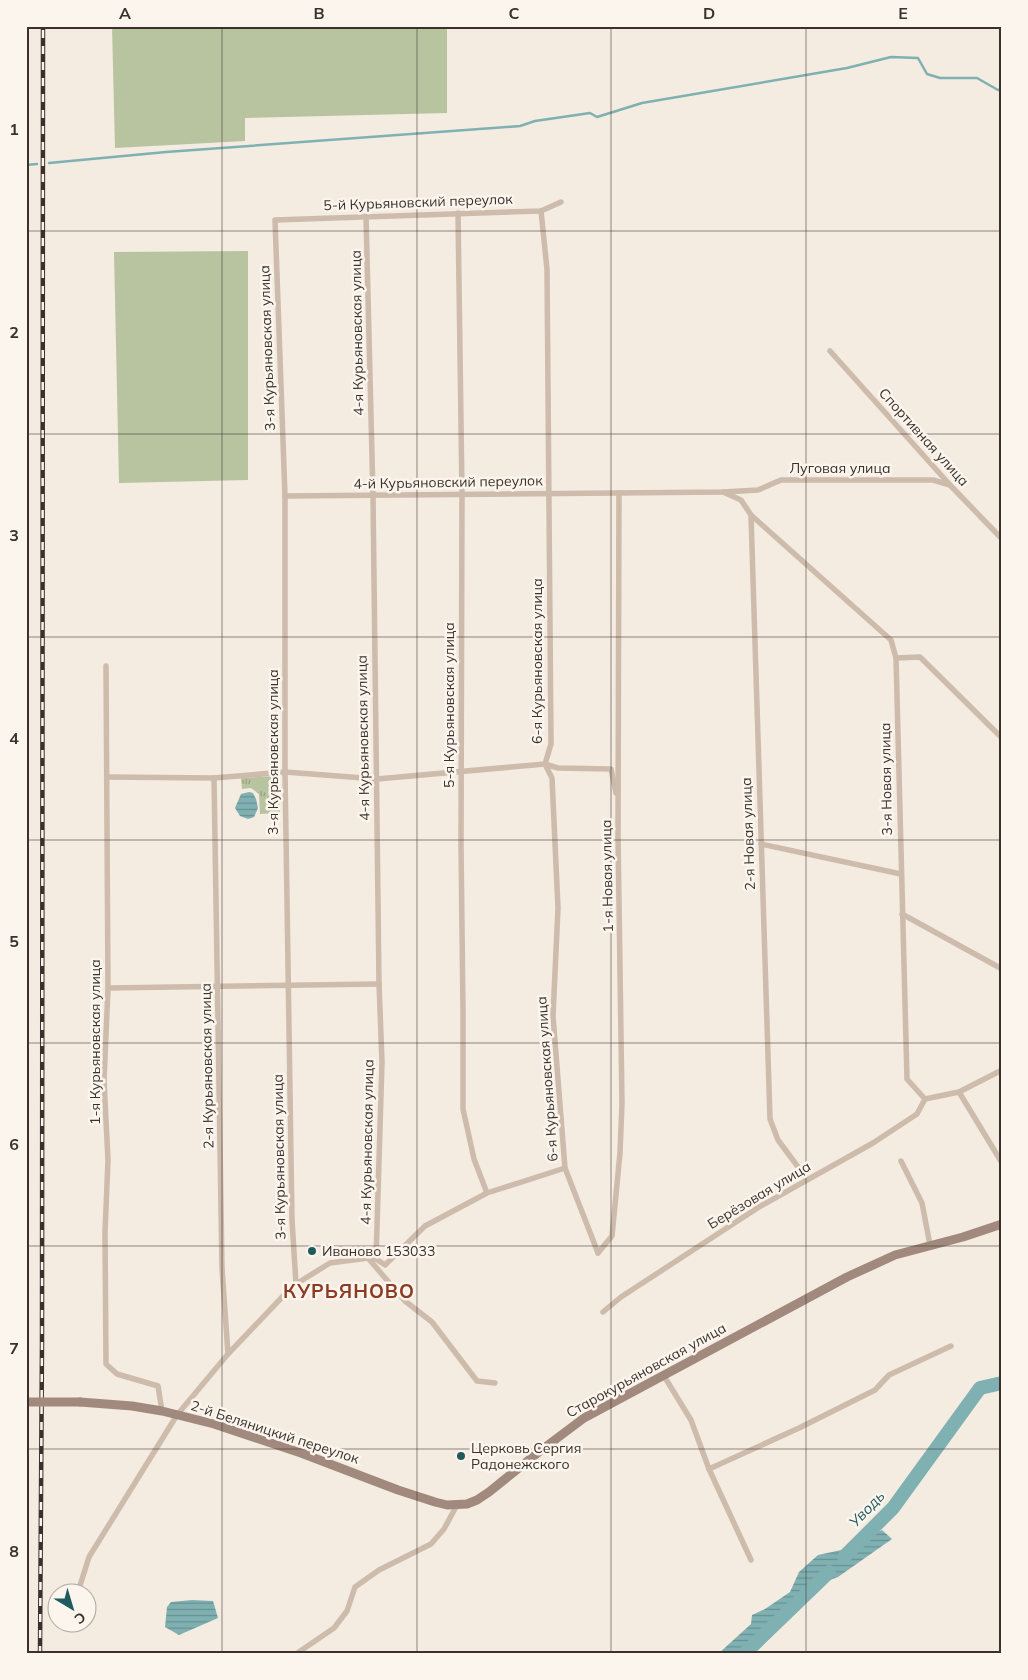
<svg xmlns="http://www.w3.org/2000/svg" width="1028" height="1680" font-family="Mulish,sans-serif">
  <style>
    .green { fill: #b8c4a0 }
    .park { fill: url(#park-tufts) }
    .water { fill: url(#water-rules) }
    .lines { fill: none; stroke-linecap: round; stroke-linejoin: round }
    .stream { stroke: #7fb0b2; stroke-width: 2.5 }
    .river { stroke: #7fb0b2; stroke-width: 14 }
    .street { stroke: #cdbbac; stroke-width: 5.5 }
    .secondary { stroke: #a18a7d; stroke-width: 9 }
    .rail-casing { stroke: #3b302b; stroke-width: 4.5 }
    .rail { stroke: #fbf5ee; stroke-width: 2.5; stroke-dasharray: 8; stroke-linecap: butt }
    .secondary-bridge { stroke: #a18a7d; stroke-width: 9 }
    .grid { fill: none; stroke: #3b302b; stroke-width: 1; stroke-opacity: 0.55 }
    .poi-dot { fill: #1f5a5e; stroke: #fbf5ee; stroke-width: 2 }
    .labels { text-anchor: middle; stroke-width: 5; stroke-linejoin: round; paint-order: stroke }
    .street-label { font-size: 14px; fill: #3b302b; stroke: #fbf5ee }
    .poi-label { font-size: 14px; fill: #3b302b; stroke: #fbf5ee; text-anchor: start }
    .water-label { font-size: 15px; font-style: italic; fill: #1f5a5e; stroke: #fbf5ee }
    .district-label { font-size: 19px; font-weight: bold; letter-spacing: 1px; fill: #8c3b22; stroke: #fbf5ee }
    .neatline { fill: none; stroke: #3b302b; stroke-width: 2 }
    .grid-label { font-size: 16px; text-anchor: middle; font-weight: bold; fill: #3b302b }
  </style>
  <defs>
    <pattern id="park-tufts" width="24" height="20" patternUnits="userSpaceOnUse" patternTransform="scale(1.25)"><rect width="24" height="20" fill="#b8c4a0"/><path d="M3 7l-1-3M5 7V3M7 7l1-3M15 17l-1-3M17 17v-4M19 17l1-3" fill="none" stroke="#97a083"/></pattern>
    <pattern id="water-rules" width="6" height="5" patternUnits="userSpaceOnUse" patternTransform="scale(1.25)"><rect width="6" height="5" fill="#7fb0b2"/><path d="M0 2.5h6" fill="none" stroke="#699091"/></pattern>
  </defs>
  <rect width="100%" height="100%" fill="#f4ebe1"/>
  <g class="green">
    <path d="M 112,26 L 447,26 L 447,113 L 245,118 L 245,141 L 115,148 Z"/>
    <path d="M 248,251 L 248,480 L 119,483 L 114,252 Z"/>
  </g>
  <path class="park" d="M 278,776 L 280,813 L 260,814 L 259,794 L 251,788 L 242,789 L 241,778 Z"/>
  <g class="water">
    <path d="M 249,792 L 253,793 L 256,799 L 258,808 L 254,817 L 248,819 L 240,816 L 235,808 L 241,794 Z"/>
    <path d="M 882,1530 L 892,1539 L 838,1577 L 803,1590 L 796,1605 L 770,1623 L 744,1654 L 718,1654 L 751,1624 L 752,1615 L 765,1609 L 790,1592 L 799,1572 L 818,1555 L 846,1549 Z"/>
    <path d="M 192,1600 L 213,1601 L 218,1618 L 179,1635 L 165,1627 L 167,1607 L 171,1602 Z"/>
  </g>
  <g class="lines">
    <g class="stream">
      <path d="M 49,163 L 166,152 L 520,126 L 535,121 L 590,113 L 597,117 L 642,103 L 847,68 L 891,57 L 918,58 L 927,74 L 940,78 L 977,78 L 998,90 L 1002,90"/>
      <path d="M 26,165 L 37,164"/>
    </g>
    <g class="river">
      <path d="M 844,1557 L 893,1508 L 980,1388 L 1002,1383"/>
      <path d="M 744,1654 L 829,1572"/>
    </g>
    <g class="street">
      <path d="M 541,211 L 547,269 L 551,744 L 545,764 L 552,778 L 558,908 L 553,1016 L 565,1168 L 598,1253"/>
      <path d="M 458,213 L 462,493 L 461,845 L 463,1011 L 463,1109 L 474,1159 L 487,1193"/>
      <path d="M 366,216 L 373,496 L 379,984 L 382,1062 L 376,1259"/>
      <path d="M 830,351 L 950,485 L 1002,539"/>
      <path d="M 723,492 L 741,500 L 751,515 L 770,1119 L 778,1140 L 807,1179"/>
      <path d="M 285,496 L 723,492 L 758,490 L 781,480 L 933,480 L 950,485"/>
      <path d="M 751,515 L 891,640 L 896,658 L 907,1079 L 925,1099"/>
      <path d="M 896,658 L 920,657 L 1002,738"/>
      <path d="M 106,666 L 108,988 L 104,1081 L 108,1160 L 105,1232 L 106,1364 L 117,1374 L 158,1386 L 162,1411"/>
      <path d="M 107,777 L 214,778 L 285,772 L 377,779 L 545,764 L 558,768 L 611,769 L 616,793"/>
      <path d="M 214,778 L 222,1268 L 228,1354"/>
      <path d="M 761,844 L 901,874"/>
      <path d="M 902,914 L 1002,969"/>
      <path d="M 108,988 L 379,984"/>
      <path d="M 959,1092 L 1002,1163"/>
      <path d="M 925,1099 L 959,1092 L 1002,1070"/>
      <path d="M 901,1161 L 922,1203 L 930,1245"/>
      <path d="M 598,1253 L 612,1236 L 620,1153 L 622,1103 L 618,835 L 619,493"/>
      <path d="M 368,1258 L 405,1301 L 432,1322 L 477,1381 L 495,1383"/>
      <path d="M 296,1284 L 292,1220 L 285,772 L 285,496 L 275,220 L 541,211 L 561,202"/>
      <path d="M 603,1312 L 621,1297 L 759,1207 L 873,1143 L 917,1114 L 925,1099"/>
      <path d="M 664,1376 L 691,1420 L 709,1469 L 751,1560"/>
      <path d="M 709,1469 L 799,1428 L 875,1390 L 889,1375 L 951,1346"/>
      <path d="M 78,1592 L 89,1557 L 177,1415 L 228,1354 L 286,1293 L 296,1284 L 330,1263 L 368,1258 L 376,1259 L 385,1265 L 425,1226 L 487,1193 L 565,1168"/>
      <path d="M 296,1654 L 334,1628 L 347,1611 L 355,1587 L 379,1570 L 431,1544 L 444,1529 L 457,1505"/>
    </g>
    <path class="secondary" d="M 80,1402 L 132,1406 L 162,1411 L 214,1424 L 301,1453 L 398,1490 L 435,1502 L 447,1505 L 467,1504 L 477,1500 L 489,1492 L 540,1451 L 584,1418 L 847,1277 L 895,1255 L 963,1237 L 1002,1224"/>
    <defs>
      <path id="rail" d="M 40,1654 L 42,1341 L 43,26"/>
    </defs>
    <use href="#rail" class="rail-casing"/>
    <use href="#rail" class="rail"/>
    <path class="secondary-bridge" d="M 26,1402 L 80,1402"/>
  </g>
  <path class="grid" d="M 222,26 L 222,1654M 417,26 L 417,1654M 611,26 L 611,1654M 806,26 L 806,1654M 26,231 L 1002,231M 26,434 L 1002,434M 26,637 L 1002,637M 26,840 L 1002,840M 26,1043 L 1002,1043M 26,1246 L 1002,1246M 26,1449 L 1002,1449"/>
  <g class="poi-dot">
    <circle cx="312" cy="1251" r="5"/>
    <circle cx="461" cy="1456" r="5"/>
  </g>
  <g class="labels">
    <g class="street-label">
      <text transform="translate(418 202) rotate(-2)" y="5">5-й Курьяновский переулок</text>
      <text transform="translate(357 333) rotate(-91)" y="5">4-я Курьяновская улица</text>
      <text transform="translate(267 348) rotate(-92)" y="5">3-я Курьяновская улица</text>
      <text transform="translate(924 437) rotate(48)" y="5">Спортивная улица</text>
      <text x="840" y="473">Луговая улица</text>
      <text transform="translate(448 482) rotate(-1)" y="5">4-й Курьяновский переулок</text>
      <text transform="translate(537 661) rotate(-90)" y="5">6-я Курьяновская улица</text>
      <text transform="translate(449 705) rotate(-90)" y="5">5-я Курьяновская улица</text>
      <text transform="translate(363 738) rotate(-91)" y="5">4-я Курьяновская улица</text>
      <text transform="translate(273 752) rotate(-90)" y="5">3-я Курьяновская улица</text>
      <text transform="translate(886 779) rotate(-91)" y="5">3-я Новая улица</text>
      <text transform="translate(748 834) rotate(-92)" y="5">2-я Новая улица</text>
      <text transform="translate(607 876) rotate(-91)" y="5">1-я Новая улица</text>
      <text transform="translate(95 1042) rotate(-90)" y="5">1-я Курьяновская улица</text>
      <text transform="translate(207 1066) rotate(-91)" y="5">2-я Курьяновская улица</text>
      <text transform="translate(547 1079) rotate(-94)" y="5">6-я Курьяновская улица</text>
      <text transform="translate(367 1142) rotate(-89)" y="5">4-я Курьяновская улица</text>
      <text transform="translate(279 1157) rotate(-91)" y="5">3-я Курьяновская улица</text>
      <text transform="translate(759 1195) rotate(-31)" y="5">Берёзовая улица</text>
      <text transform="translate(646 1370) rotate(-29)" y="5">Старокурьяновская улица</text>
      <text transform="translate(275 1432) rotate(18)" y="5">2-й Беляницкий переулок</text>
    </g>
    <g class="poi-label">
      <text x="322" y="1256">Иваново 153033</text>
      <text x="471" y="1453">Церковь Сергия<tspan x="471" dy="16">Радонежского</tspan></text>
    </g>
    <g class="water-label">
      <text transform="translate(867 1509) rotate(-46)" y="5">Уводь</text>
    </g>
    <g class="district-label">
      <text x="349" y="1298">КУРЬЯНОВО</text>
    </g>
  </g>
  <rect width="1028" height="1680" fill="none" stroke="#fbf5ee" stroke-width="55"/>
  <g transform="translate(72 1608) rotate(142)"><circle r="24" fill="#fbf5ee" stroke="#aea6a0"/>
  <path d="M0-4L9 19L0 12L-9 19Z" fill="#1f5a5e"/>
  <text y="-8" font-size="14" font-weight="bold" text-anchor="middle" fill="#3b302b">С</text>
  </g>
  <rect x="28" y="28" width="972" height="1624" class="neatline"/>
  <g class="grid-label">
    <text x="125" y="19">A</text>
    <text x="319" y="19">B</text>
    <text x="514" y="19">C</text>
    <text x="709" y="19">D</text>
    <text x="903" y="19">E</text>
    <text x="14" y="135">1</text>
    <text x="14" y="338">2</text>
    <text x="14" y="541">3</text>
    <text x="14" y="744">4</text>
    <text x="14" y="947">5</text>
    <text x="14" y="1150">6</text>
    <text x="14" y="1354">7</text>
    <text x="14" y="1557">8</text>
  </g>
</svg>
